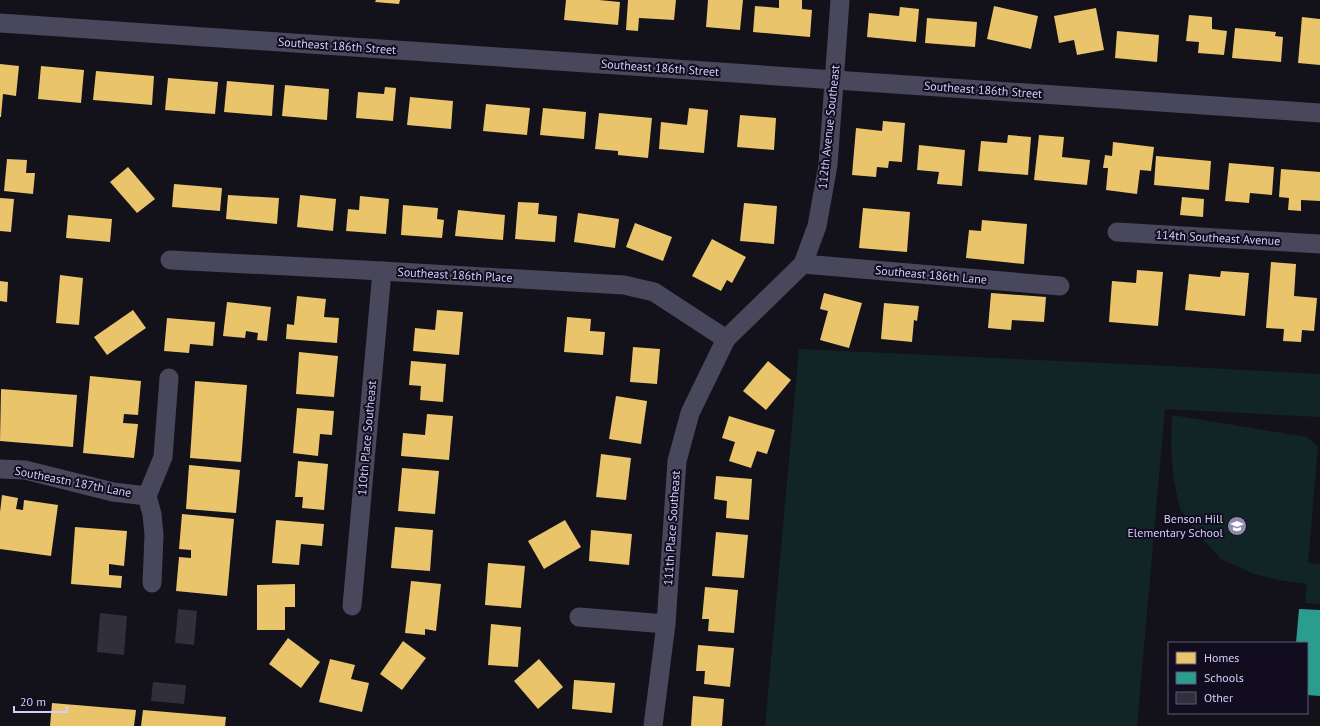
<svg xmlns="http://www.w3.org/2000/svg" width="1320" height="726" font-family="'PT Sans',sans-serif">
  <style>
    .green { fill: #112526 }
    .homes { fill: #e9c46a }
    .schools { fill: #2a9d8f }
    .building { fill: #312f3c }
    .lines { fill: none; stroke-linecap: round; stroke-linejoin: round }
    .street { stroke: #49475b; stroke-width: 19 }
    .labels { text-anchor: middle; stroke-width: 4; stroke-linejoin: round; paint-order: stroke }
    .street-label { font-size: 12px; fill: #d4cdfc; stroke: #110d1e }
    .poi-label { font-size: 12px; fill: #d4cdfc; stroke: #110d1e; text-anchor: end }
  </style>
  <rect width="100%" height="100%" fill="#13111a"/>
  <g class="green">
    <path d="M 799,349 L 1169,366 L 1320,374 L 1320,417 L 1165,409 L 1137,726 L 765,726 Z"/>
    <path d="M 1172,415 L 1307,437 L 1318,447 L 1308,563 L 1320,564 L 1320,604 L 1305,603 L 1307,584 L 1284,581 L 1254,574 L 1221,559 L 1199,535 L 1180,509 L 1174,482 L 1171,450 Z"/>
  </g>
  <g class="homes">
    <path d="M 376,0 L 400,0 L 399,4 L 375,2 Z"/>
    <path d="M 566,0 L 599,0 L 620,2 L 618,25 L 564,20 Z"/>
    <path d="M 628,0 L 676,0 L 674,20 L 639,18 L 638,31 L 626,30 Z"/>
    <path d="M 708,0 L 743,0 L 740,30 L 706,27 Z"/>
    <path d="M 779,0 L 802,0 L 802,9 L 812,10 L 810,37 L 753,32 L 755,6 L 779,8 Z"/>
    <path d="M 994,6 L 1038,16 L 1031,49 L 987,39 Z"/>
    <path d="M 900,7 L 919,9 L 916,42 L 867,37 L 869,13 L 899,16 Z"/>
    <path d="M 1096,8 L 1104,50 L 1077,55 L 1074,40 L 1059,43 L 1054,16 Z"/>
    <path d="M 1189,15 L 1212,17 L 1212,29 L 1227,31 L 1224,55 L 1198,53 L 1199,42 L 1186,41 Z"/>
    <path d="M 1302,17 L 1320,19 L 1320,65 L 1298,63 Z"/>
    <path d="M 927,18 L 977,22 L 975,47 L 925,43 Z"/>
    <path d="M 1235,28 L 1276,32 L 1275,36 L 1283,37 L 1281,62 L 1232,58 Z"/>
    <path d="M 1117,31 L 1159,35 L 1157,62 L 1115,58 Z"/>
    <path d="M 0,64 L 19,66 L 16,96 L 3,94 L 1,117 L 0,117 Z"/>
    <path d="M 41,66 L 84,70 L 81,103 L 38,99 Z"/>
    <path d="M 96,71 L 154,76 L 152,105 L 93,100 Z"/>
    <path d="M 168,78 L 218,82 L 215,114 L 165,110 Z"/>
    <path d="M 227,81 L 274,85 L 272,116 L 224,112 Z"/>
    <path d="M 285,85 L 329,89 L 327,120 L 282,116 Z"/>
    <path d="M 385,87 L 396,88 L 393,121 L 356,118 L 358,92 L 384,94 Z"/>
    <path d="M 410,97 L 453,101 L 451,129 L 407,125 Z"/>
    <path d="M 486,104 L 530,108 L 527,135 L 483,131 Z"/>
    <path d="M 543,108 L 586,112 L 584,139 L 540,135 Z"/>
    <path d="M 689,108 L 708,110 L 704,153 L 659,149 L 661,122 L 687,125 Z"/>
    <path d="M 599,113 L 652,118 L 648,158 L 618,155 L 618,151 L 595,149 Z"/>
    <path d="M 740,115 L 776,118 L 774,150 L 737,147 Z"/>
    <path d="M 883,121 L 905,123 L 902,162 L 889,161 L 888,168 L 877,167 L 876,177 L 852,175 L 856,128 L 882,131 Z"/>
    <path d="M 1008,135 L 1031,137 L 1028,175 L 978,171 L 981,141 L 1007,143 Z"/>
    <path d="M 1039,135 L 1064,137 L 1062,157 L 1090,160 L 1087,185 L 1034,180 Z"/>
    <path d="M 1113,142 L 1154,147 L 1151,171 L 1140,170 L 1137,194 L 1106,190 L 1108,168 L 1103,168 L 1105,155 L 1112,156 Z"/>
    <path d="M 919,145 L 965,150 L 962,186 L 937,184 L 939,172 L 917,170 Z"/>
    <path d="M 1156,156 L 1211,161 L 1209,190 L 1154,185 Z"/>
    <path d="M 7,159 L 27,160 L 26,173 L 35,173 L 33,194 L 4,191 Z"/>
    <path d="M 1229,163 L 1274,167 L 1272,195 L 1250,193 L 1249,203 L 1225,201 Z"/>
    <path d="M 128,167 L 155,199 L 137,213 L 110,182 Z"/>
    <path d="M 1281,169 L 1320,172 L 1320,201 L 1301,200 L 1301,211 L 1288,210 L 1289,198 L 1279,197 Z"/>
    <path d="M 174,184 L 222,188 L 220,211 L 172,207 Z"/>
    <path d="M 228,195 L 279,198 L 277,224 L 226,219 Z"/>
    <path d="M 300,195 L 336,199 L 333,231 L 297,227 Z"/>
    <path d="M 360,196 L 389,199 L 386,234 L 346,231 L 348,209 L 359,210 Z"/>
    <path d="M 1182,197 L 1204,199 L 1203,217 L 1180,215 Z"/>
    <path d="M 0,198 L 14,199 L 11,232 L 0,231 Z"/>
    <path d="M 518,202 L 539,203 L 538,214 L 557,216 L 555,242 L 515,239 Z"/>
    <path d="M 744,203 L 777,206 L 774,244 L 740,241 Z"/>
    <path d="M 403,205 L 438,208 L 437,219 L 444,220 L 442,238 L 401,235 Z"/>
    <path d="M 863,208 L 910,212 L 907,252 L 859,248 Z"/>
    <path d="M 458,210 L 505,215 L 503,240 L 455,236 Z"/>
    <path d="M 578,213 L 619,219 L 615,248 L 574,242 Z"/>
    <path d="M 68,215 L 112,219 L 110,242 L 66,238 Z"/>
    <path d="M 982,220 L 1027,224 L 1024,264 L 966,258 L 969,230 L 981,231 Z"/>
    <path d="M 635,223 L 672,237 L 663,261 L 626,247 Z"/>
    <path d="M 712,239 L 746,257 L 732,283 L 727,280 L 721,291 L 692,276 Z"/>
    <path d="M 1271,262 L 1296,264 L 1294,296 L 1317,298 L 1314,331 L 1302,330 L 1301,342 L 1283,341 L 1284,329 L 1266,328 Z"/>
    <path d="M 1137,270 L 1163,272 L 1158,326 L 1109,322 L 1112,281 L 1136,283 Z"/>
    <path d="M 1221,271 L 1249,273 L 1245,316 L 1185,310 L 1189,274 L 1220,277 Z"/>
    <path d="M 60,275 L 83,278 L 79,325 L 56,323 Z"/>
    <path d="M 0,281 L 8,282 L 7,302 L 0,301 Z"/>
    <path d="M 824,293 L 862,303 L 849,348 L 820,340 L 828,311 L 820,309 Z"/>
    <path d="M 991,293 L 1046,297 L 1044,322 L 1012,320 L 1011,330 L 988,328 Z"/>
    <path d="M 297,296 L 326,299 L 324,317 L 339,318 L 337,343 L 286,339 L 287,324 L 294,325 Z"/>
    <path d="M 227,302 L 271,307 L 267,341 L 257,340 L 258,333 L 246,331 L 245,338 L 223,336 Z"/>
    <path d="M 884,303 L 919,306 L 917,321 L 914,320 L 912,342 L 881,339 Z"/>
    <path d="M 133,310 L 146,328 L 107,355 L 94,337 Z"/>
    <path d="M 437,310 L 463,312 L 459,355 L 413,351 L 415,328 L 435,330 Z"/>
    <path d="M 567,317 L 591,319 L 590,331 L 605,332 L 603,355 L 564,352 Z"/>
    <path d="M 167,318 L 215,322 L 213,346 L 190,344 L 189,353 L 164,351 Z"/>
    <path d="M 633,347 L 660,349 L 657,384 L 630,382 Z"/>
    <path d="M 299,352 L 338,356 L 334,397 L 296,394 Z"/>
    <path d="M 411,361 L 446,364 L 443,402 L 420,400 L 421,386 L 409,385 Z"/>
    <path d="M 768,361 L 791,380 L 766,410 L 743,391 Z"/>
    <path d="M 90,376 L 141,381 L 138,415 L 124,414 L 123,423 L 138,424 L 134,458 L 83,453 Z"/>
    <path d="M 195,381 L 247,385 L 241,462 L 190,458 Z"/>
    <path d="M 1,389 L 77,395 L 73,447 L 0,441 Z"/>
    <path d="M 616,396 L 647,401 L 641,444 L 609,439 Z"/>
    <path d="M 297,408 L 334,411 L 332,435 L 320,434 L 318,456 L 293,453 Z"/>
    <path d="M 427,414 L 453,416 L 449,460 L 401,456 L 403,433 L 425,435 Z"/>
    <path d="M 729,416 L 775,430 L 767,454 L 757,451 L 751,468 L 729,461 L 735,442 L 722,438 Z"/>
    <path d="M 601,454 L 631,458 L 626,500 L 596,497 Z"/>
    <path d="M 298,461 L 328,464 L 324,510 L 302,508 L 303,497 L 295,497 Z"/>
    <path d="M 189,465 L 240,470 L 236,513 L 186,509 Z"/>
    <path d="M 402,468 L 439,471 L 435,514 L 398,511 Z"/>
    <path d="M 716,476 L 752,479 L 749,520 L 726,518 L 727,501 L 714,499 Z"/>
    <path d="M 2,495 L 18,498 L 16,509 L 23,510 L 24,500 L 58,505 L 51,556 L 0,549 L 0,512 Z"/>
    <path d="M 182,514 L 234,519 L 227,596 L 176,591 L 179,557 L 191,558 L 191,550 L 179,549 Z"/>
    <path d="M 276,520 L 324,524 L 322,546 L 301,544 L 299,565 L 272,563 Z"/>
    <path d="M 565,520 L 581,547 L 544,569 L 528,541 Z"/>
    <path d="M 75,527 L 127,531 L 124,566 L 109,564 L 109,575 L 122,576 L 121,588 L 71,584 Z"/>
    <path d="M 395,527 L 433,530 L 430,571 L 391,568 Z"/>
    <path d="M 591,530 L 632,534 L 629,565 L 589,561 Z"/>
    <path d="M 716,532 L 748,535 L 744,578 L 712,576 Z"/>
    <path d="M 488,563 L 525,566 L 521,608 L 485,605 Z"/>
    <path d="M 411,581 L 441,584 L 436,631 L 425,629 L 425,635 L 405,633 Z"/>
    <path d="M 295,584 L 295,607 L 285,607 L 285,630 L 257,630 L 257,585 Z"/>
    <path d="M 705,587 L 738,590 L 734,633 L 708,631 L 709,619 L 702,619 Z"/>
    <path d="M 491,624 L 521,627 L 518,667 L 488,665 Z"/>
    <path d="M 288,638 L 320,662 L 301,688 L 269,664 Z"/>
    <path d="M 403,641 L 426,658 L 402,690 L 380,674 Z"/>
    <path d="M 698,645 L 734,648 L 730,687 L 704,684 L 705,671 L 696,671 Z"/>
    <path d="M 330,659 L 355,665 L 351,679 L 369,683 L 362,712 L 319,702 Z"/>
    <path d="M 539,659 L 563,687 L 538,709 L 514,681 Z"/>
    <path d="M 574,680 L 615,683 L 612,713 L 572,709 Z"/>
    <path d="M 693,696 L 724,699 L 722,726 L 691,726 Z"/>
    <path d="M 52,703 L 136,710 L 134,726 L 50,726 Z"/>
    <path d="M 143,710 L 226,717 L 225,726 L 141,726 Z"/>
  </g>
  <path class="schools" d="M 1299,609 L 1320,610 L 1320,696 L 1307,695 L 1307,643 L 1296,643 Z"/>
  <g class="building">
    <path d="M 178,609 L 197,611 L 194,645 L 175,643 Z"/>
    <path d="M 100,613 L 127,616 L 124,655 L 97,652 Z"/>
    <path d="M 153,682 L 186,685 L 184,704 L 151,701 Z"/>
  </g>
  <g class="lines">
    <g class="street">
      <path d="M 0,23 L 1320,113"/>
      <path d="M 1117,232 L 1320,244"/>
      <path d="M 170,260 L 382,271 L 624,285 L 654,292 L 726,339"/>
      <path d="M 803,264 L 1060,286"/>
      <path d="M 0,469 L 25,470 L 113,492 L 147,496"/>
      <path d="M 152,583 L 154,535 L 152,514 L 147,496 L 163,457 L 169,378"/>
      <path d="M 352,606 L 382,271"/>
      <path d="M 579,617 L 666,624"/>
      <path d="M 653,726 L 666,624 L 677,461 L 690,413 L 726,339 L 803,264 L 817,226 L 828,165 L 840,0"/>
    </g>
  </g>
  <defs>
    <symbol id="school-disc" viewBox="-11 -11 22 22"><circle r="9.5" fill="#908bad" stroke="#110d1e"/><path d="M0-5L7-2L0 1L-7-2ZM-4 1L0 2.5L4 1V4Q0 6-4 4Z" fill="#fff"/></symbol>
  </defs>
  <g fill-rule="evenodd">
    <use href="#school-disc" x="1226" y="515" width="22" height="22"/>
  </g>
  <g class="labels">
    <g class="street-label">
      <text transform="translate(337 46) rotate(4)" y="4">Southeast 186th Street</text>
      <text transform="translate(660 68) rotate(4)" y="4">Southeast 186th Street</text>
      <text transform="translate(983 90) rotate(4)" y="4">Southeast 186th Street</text>
      <text transform="translate(829 127) rotate(-84)" y="4">112th Avenue Southeast</text>
      <text transform="translate(1218 238) rotate(3)" y="4">114th Southeast Avenue</text>
      <text transform="translate(455 275) rotate(3)" y="4">Southeast 186th Place</text>
      <text transform="translate(931 275) rotate(5)" y="4">Southeast 186th Lane</text>
      <text transform="translate(367 438) rotate(-85)" y="4">110th Place Southeast</text>
      <text transform="translate(73 482) rotate(11)" y="4">Southeastn 187th Lane</text>
      <text transform="translate(672 528) rotate(-86)" y="4">111th Place Southeast</text>
    </g>
    <g class="poi-label">
      <text x="1223" y="523">Benson Hill<tspan x="1223" dy="14">Elementary School</tspan></text>
    </g>
  </g>
  <rect x="1168" y="642" width="140" height="72" fill="#110d1e" stroke="#5f5a77"/>
  <rect x="1176" y="652" width="20" height="12" fill="#e9c46a" stroke="#5f5a77"/>
  <text x="1204" y="662" font-size="12" fill="#d4cdfc">Homes</text>
  <rect x="1176" y="672" width="20" height="12" fill="#2a9d8f" stroke="#5f5a77"/>
  <text x="1204" y="682" font-size="12" fill="#d4cdfc">Schools</text>
  <rect x="1176" y="692" width="20" height="12" fill="#312f3c" stroke="#5f5a77"/>
  <text x="1204" y="702" font-size="12" fill="#d4cdfc">Other</text>
  <path d="M14 706v6h53v-6" fill="none" stroke="#d4cdfc" stroke-width="2"/>
  <text x="20" y="706" font-size="12" fill="#d4cdfc" stroke="#110d1e" stroke-width="3" paint-order="stroke">20 m</text>
</svg>
